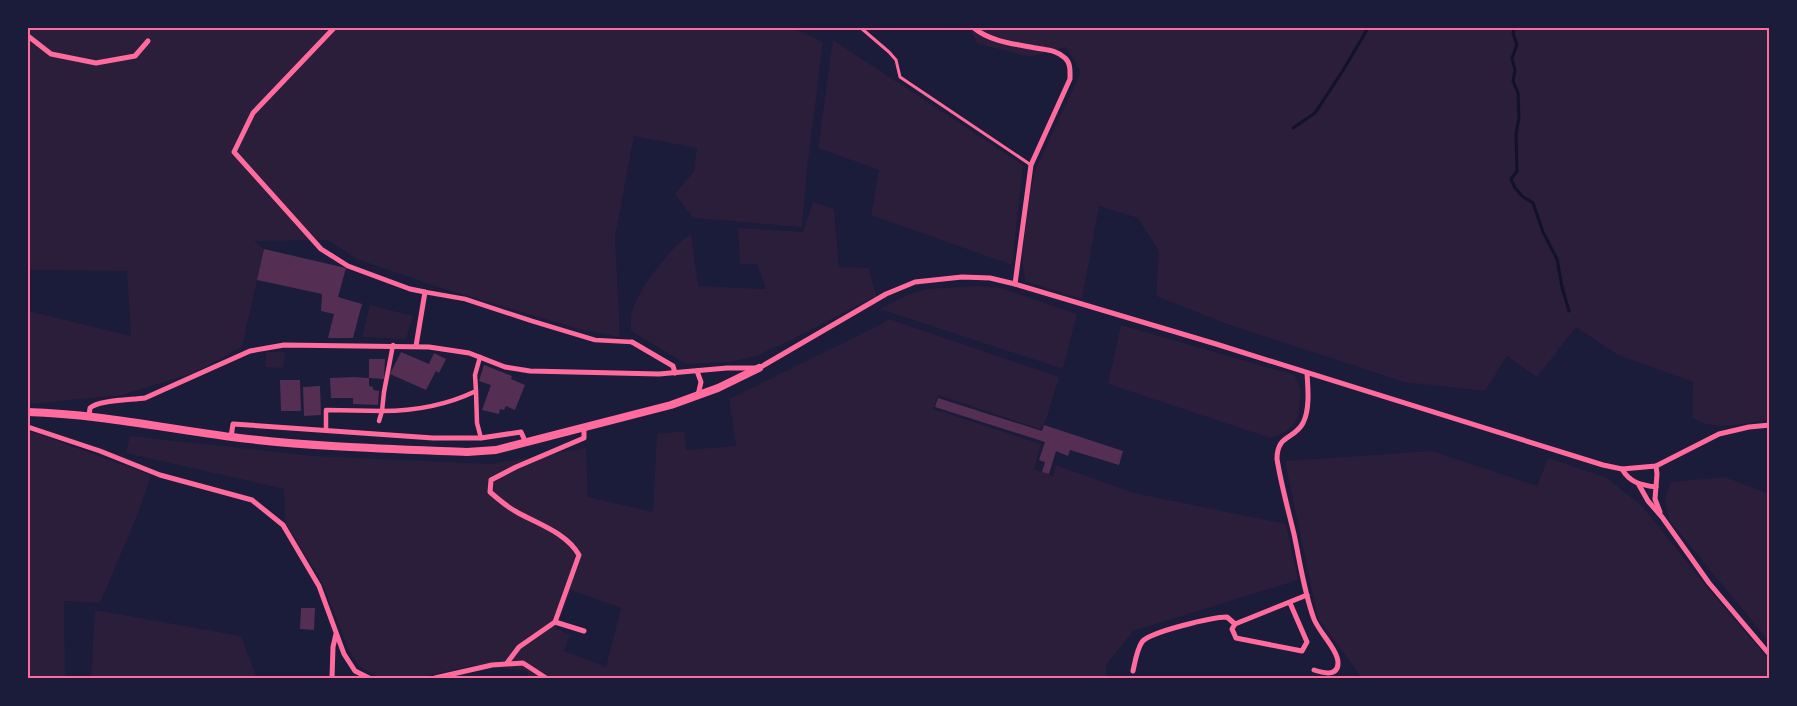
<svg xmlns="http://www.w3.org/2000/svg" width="1797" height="706" font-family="Overpass,sans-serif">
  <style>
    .green { fill: #2a1e3b; fill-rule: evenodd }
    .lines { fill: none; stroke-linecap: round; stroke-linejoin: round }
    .stream { stroke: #12122b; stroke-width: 3 }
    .building { fill: #542f53 }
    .service { stroke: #ff6b9d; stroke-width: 3 }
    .pedestrian { stroke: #ff6b9d; stroke-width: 4.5 }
    .minor { stroke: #ff6b9d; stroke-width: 5 }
    .tertiary { stroke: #ff6b9d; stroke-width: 8 }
    .neatline { fill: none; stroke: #ff6b9d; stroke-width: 2 }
  </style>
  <rect width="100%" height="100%" fill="#1b1b3a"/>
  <g class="green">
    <path d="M 28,28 L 792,28 L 823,42 L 807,169 L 802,227 L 693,218 L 675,194 L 694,171 L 697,148 L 634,136 L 615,237 L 620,337 L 579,329 L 438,287 L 357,259 L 328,240 L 254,241 L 264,249 L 242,347 L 194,373 L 122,395 L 30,404 L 28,396 L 28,311 L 131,336 L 127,271 L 28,270 Z"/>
    <path d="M 969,28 L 1769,28 L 1769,419 C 1747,423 1712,433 1692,417 L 1693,382 L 1618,355 L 1576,327 L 1537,377 L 1507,356 L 1485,391 L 1404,382 L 1224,323 L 1156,296 L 1159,251 L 1138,218 L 1099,206 L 1082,299 L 1025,281 L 1022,256 L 1030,193 L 1036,168 L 1081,72 L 1066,47 L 1031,57 L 978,44 Z"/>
    <path d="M 833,40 L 1023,165 L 1012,265 L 871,215 L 879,170 L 818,148 Z"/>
    <path d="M 813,202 L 834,209 L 839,267 L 869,268 L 876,296 L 791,340 L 756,356 L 730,362 L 686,364 L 631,331 C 631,325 630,317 632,311 C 639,288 670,247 691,234 L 698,286 L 766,289 L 757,264 L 740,264 L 738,228 L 803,232 Z"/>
    <path d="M 978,286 L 1000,288 L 1077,314 L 1063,369 L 880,309 L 907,295 L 927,289 Z"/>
    <path d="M 370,305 L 413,316 L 406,339 L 362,337 Z"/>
    <path d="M 889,319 L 1059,377 L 1046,420 L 1040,429 L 938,395 L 933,409 L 1041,444 L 1034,469 L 1053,476 L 1056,465 L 1134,493 L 1286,524 L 1298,580 L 1133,631 L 1106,665 L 1106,678 L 528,678 L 528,671 L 475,665 L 417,678 L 390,678 L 378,677 L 360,667 L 349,650 L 321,580 L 285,522 L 284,489 L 126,453 L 130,436 L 314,456 L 491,464 L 586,448 L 588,497 L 653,512 L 657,434 L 684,431 L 686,450 L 736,446 L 729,399 L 881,324 ZM 571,590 L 621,608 L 606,667 L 564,651 L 570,635 L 556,628 Z"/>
    <path d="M 1121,325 L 1294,375 C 1300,385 1301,389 1300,401 C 1299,423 1291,432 1270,438 L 1108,384 Z"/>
    <path d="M 266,352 L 285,352 L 283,368 L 265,367 Z"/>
    <path d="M 28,432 L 36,433 L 151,475 L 138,513 L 100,603 L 64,601 L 65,677 L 77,678 L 28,678 Z"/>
    <path d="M 1432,451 L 1537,486 L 1548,458 L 1607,478 L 1643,507 L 1705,585 L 1769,660 L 1769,678 L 1362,678 L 1318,618 L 1285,461 Z"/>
    <path d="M 1725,477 L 1769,494 L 1769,641 L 1669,520 L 1665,498 L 1671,482 Z"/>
    <path d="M 95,610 L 241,636 L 257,678 L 91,678 Z"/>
  </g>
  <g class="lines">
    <g class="stream">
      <path d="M 1514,28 L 1513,33 L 1517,45 L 1512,58 L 1515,70 L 1513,81 L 1518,93 L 1519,117 L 1516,135 L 1517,171 L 1511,179 L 1515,188 L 1522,196 L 1533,203 L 1543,232 L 1557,259 L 1562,287 L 1569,311"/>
      <path d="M 1293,128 L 1315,113 L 1342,72 L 1368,28"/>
    </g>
  </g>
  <g class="building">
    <path d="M 264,249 L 346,268 L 338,297 L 362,304 L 353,338 L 328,338 L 334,314 L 321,311 L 322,294 L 257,280 Z"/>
    <path d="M 401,352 L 429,364 L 434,353 L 446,359 L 439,373 L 436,371 L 426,390 L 390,374 Z"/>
    <path d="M 369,359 L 385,359 L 384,379 L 369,378 Z"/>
    <path d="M 484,365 L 512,376 L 511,379 L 525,385 L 515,410 L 506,406 L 504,410 L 500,409 L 499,414 L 482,410 L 491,385 L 479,381 Z"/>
    <path d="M 354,377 L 369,378 L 369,386 L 373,387 L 373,390 L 379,391 L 378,405 L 353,404 L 353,398 L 331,398 L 330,378 Z"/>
    <path d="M 280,380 L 300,380 L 301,411 L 281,411 Z"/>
    <path d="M 320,386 L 321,415 L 304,416 L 303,387 Z"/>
    <path d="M 938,398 L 1042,431 L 1044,425 L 1123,451 L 1119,465 L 1070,450 L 1068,456 L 1056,451 L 1049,474 L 1042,472 L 1045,462 L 1039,460 L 1045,442 L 935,407 Z"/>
    <path d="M 301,608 L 315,608 L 314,630 L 300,629 Z"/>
  </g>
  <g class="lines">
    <path class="service" d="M 861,28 L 889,52 L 896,60 L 900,77 L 1031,165"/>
    <g class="pedestrian">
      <path d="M 425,292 L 465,299 L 532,321 L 595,340 L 632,342"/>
      <path d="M 393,345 L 384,392 L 382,411 C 415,411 447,405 476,391 L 475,375 L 480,357"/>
      <path d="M 476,391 L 477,423 L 481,438"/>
      <path d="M 326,430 L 326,410 L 382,411 L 379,421"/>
    </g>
    <g class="minor">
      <path d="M 334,28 L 253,113 L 234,152 L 321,249 L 348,266 L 410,289 L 425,292 L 416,346"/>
      <path d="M 974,28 C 991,42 1015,44 1036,48 C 1046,50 1057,50 1065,58 C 1071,63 1070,72 1070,79 L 1031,165 L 1015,284"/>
      <path d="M 28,36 L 51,54 L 96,63 L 135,56 L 148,41"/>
      <path d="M 632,342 L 673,366 L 675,373"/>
      <path d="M 697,371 L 701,382 L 698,395"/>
      <path d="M 1307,373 C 1308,389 1310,409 1303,423 C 1294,440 1277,434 1277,459 C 1281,484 1288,509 1294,534 C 1300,562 1304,592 1314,619 C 1319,632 1338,650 1338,663 C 1338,677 1323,673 1314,670"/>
      <path d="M 89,416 L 90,408 C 98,400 131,400 145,398 L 250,351 L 284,345 L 429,347 L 469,353 L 505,367 L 530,371 L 659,374 L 727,368 L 759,368 L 886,294 L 915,282 L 962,277 L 990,278 L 1015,284 L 1216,344 L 1603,465 L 1622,469 L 1656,466 L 1719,434 L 1749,427 L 1770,425"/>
      <path d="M 28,427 L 100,451 L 160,475 L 252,500 L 283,525 L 319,586 L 344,654 L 355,671 L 369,678"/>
      <path d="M 231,437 L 233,424 L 433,438 L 481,438 L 521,432 L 526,443"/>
      <path d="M 1656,466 L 1657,474 L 1655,499 L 1660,512"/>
      <path d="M 1622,469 C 1630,483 1641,485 1656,487"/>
      <path d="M 1639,485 L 1648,501 L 1662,517 L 1709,583 L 1770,655"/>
      <path d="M 555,622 L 584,631"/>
      <path d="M 1235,624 L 1232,629 L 1236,638 L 1302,651 L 1307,642 L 1290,603"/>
      <path d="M 507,663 L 519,647 L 555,622 L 579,555 C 566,532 537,524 515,511 C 506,506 498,499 490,492 L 491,480 L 516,467 L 584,438 L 584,428"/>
      <path d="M 1133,671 C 1135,662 1137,649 1142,642 C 1149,632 1213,617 1227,617 L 1235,624 L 1307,595"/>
      <path d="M 332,678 L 333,647 L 336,634"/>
      <path d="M 435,678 L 492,665 L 523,663 L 546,678"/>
    </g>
    <path class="tertiary" d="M 28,412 C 97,414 163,428 232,437 C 310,447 389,449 467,452 L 496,450 L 671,405 L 718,388 L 759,368"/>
  </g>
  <rect width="1797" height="706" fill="none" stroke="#1b1b3a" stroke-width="58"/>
  <rect x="29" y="29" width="1739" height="648" class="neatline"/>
</svg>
